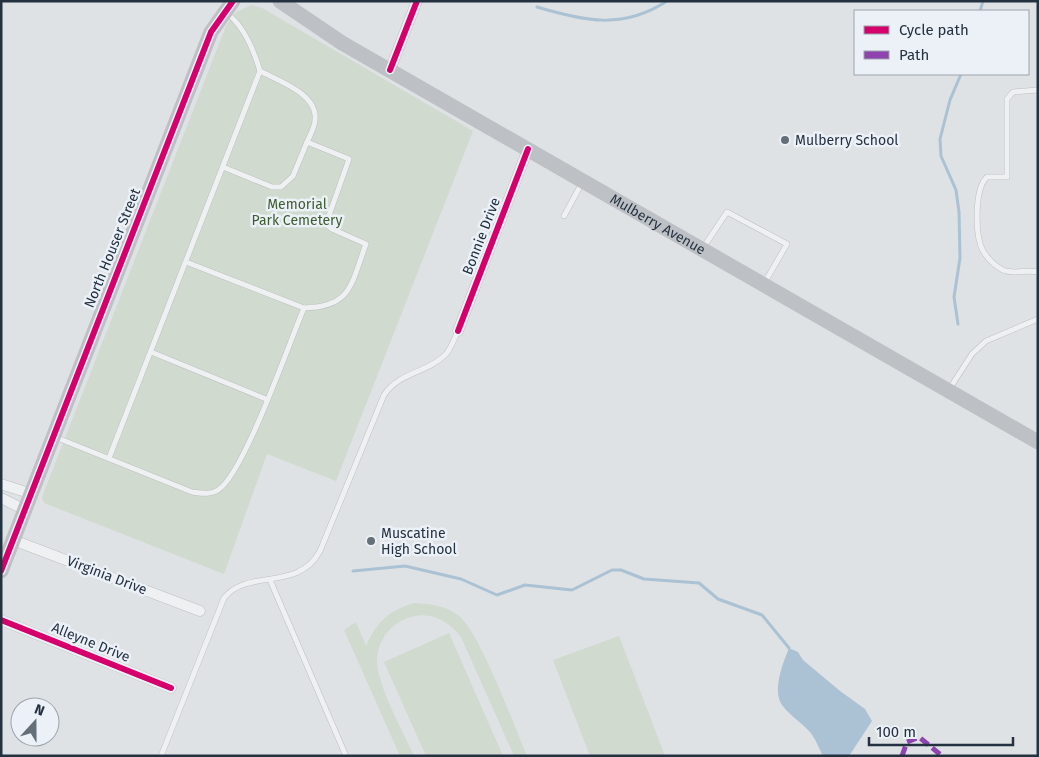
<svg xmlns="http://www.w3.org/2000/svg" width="1039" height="757" font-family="'Fira Sans',sans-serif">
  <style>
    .green { fill: #d0dace }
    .water { fill: #aac2d4 }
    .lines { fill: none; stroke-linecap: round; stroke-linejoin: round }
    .stream { stroke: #aac2d4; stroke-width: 3 }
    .lane-casing { stroke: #bdc0c3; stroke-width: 6 }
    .street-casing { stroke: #bdc0c3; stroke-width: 11 }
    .lane { stroke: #eef0f2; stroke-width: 5 }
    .street { stroke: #eef0f2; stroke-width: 10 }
    .secondary { stroke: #bdc1c5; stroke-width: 15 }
    .quiet { stroke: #8e44ad; stroke-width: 5; stroke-dasharray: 10 5; stroke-linecap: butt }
    .cycleway-casing { stroke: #ebf1f6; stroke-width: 9 }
    .cycleway { stroke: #d6006c; stroke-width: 6 }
    .poi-dot { fill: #656f7a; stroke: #ebf1f6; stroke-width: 2 }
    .labels { text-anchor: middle; stroke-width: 5; stroke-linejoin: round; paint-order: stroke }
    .poi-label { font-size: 14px; fill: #243140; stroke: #ebf1f6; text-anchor: start }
    .park-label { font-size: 14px; fill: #3d5d30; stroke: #ebf1f6 }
    .street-label { font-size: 14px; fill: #243140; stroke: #ebf1f6 }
  </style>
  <rect width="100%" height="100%" fill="#dfe2e5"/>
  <g class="green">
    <path d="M 251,5 L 262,8 L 473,131 L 336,481 L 267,454 L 224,574 L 44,503 L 42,497 L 226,26 L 235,13 Z"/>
    <path d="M 414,603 C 430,604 444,605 458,615 C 480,632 514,726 527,756 L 514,756 L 461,637 C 450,623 434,612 415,616 C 388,621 371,648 379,674 C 385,700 403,731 414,756 L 400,756 L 344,630 L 356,622 L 366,646 C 376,623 389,610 414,603 Z"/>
    <path d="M 449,633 L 503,756 L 426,756 L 384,662 Z"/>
    <path d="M 619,636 L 665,756 L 590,756 L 553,660 Z"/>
  </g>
  <path class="water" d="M 789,648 L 798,652 L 803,660 L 840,691 L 865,709 L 872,721 L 849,756 L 823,756 C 819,748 815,738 810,732 C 801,722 789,715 782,705 C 772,690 783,663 789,648 Z"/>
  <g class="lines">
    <g class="stream">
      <path d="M 537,7 C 584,21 623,30 667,1"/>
      <path d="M 980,11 L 983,1"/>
      <path d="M 958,324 L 954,297 L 960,258 L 959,212 L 956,190 L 941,156 L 940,139 L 950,100 L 961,74"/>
      <path d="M 353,571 L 405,566 L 461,579 L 497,595 L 525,585 L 572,590 L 612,570 L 621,570 L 644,579 L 699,583 L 718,599 L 762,615 L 789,648"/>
    </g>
    <defs>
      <g id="lane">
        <path d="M 260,71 C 279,81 318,94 315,120 C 315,127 310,135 307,142"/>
        <path d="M 1038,90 L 1013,92 L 1007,99 L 1007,177 L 987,177 C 974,189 975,236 983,251 C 988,259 995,266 1003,270 C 1014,275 1026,269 1038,272"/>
        <path d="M 564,216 L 582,183"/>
        <path d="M 703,248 L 727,212 L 787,244 L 765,282"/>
        <path d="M 186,262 L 304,308"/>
        <path d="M 151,352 L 266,399"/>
        <path d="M 950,388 L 972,354 L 986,341 L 1038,319"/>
        <path d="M 55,437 L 192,492 C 201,493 210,495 218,490 C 244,474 289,343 304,308 C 352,307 351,284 366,244 L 332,229 L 326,224 L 349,159 L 307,142 L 293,176 L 281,187 L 272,187 L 223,167"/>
        <path d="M 109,458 L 260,71 C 254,51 244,25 226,13"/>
        <path d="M 270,580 L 346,756"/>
        <path d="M 161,756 L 224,598 C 248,568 298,592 320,551 L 384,395 C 399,372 427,373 445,355 C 451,349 454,339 458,331"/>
      </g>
      <g id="street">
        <path d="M 390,70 L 417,1"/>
        <path d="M 458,331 L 528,149"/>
        <path d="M 1,484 L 32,494"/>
        <path d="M 1,498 L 25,510"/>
        <path d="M 13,540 L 200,611"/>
        <path d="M 1,620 L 171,688"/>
      </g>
    </defs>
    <use href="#lane" class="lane-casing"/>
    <use href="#street" class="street-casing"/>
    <use href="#lane" class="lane"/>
    <use href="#street" class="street"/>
    <g class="secondary">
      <path id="s1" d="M 280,1 L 342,43 L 1038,442"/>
      <path d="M 1,571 L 211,32 L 233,1"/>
    </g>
    <path class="quiet" d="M 902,756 L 907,742 L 919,737 L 942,756"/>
    <defs>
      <g id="cycleway">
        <path d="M 390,70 L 417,1"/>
        <path d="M 458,331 L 528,149"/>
        <path d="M 1,571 L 211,32 L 233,1"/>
        <path d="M 1,620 L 171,688"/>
      </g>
    </defs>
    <use href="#cycleway" class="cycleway-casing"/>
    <use href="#cycleway" class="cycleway"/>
  </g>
  <g class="poi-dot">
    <circle cx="785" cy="140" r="5"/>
    <circle cx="371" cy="541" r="5"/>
  </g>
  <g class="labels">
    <g class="poi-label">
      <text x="795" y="145">Mulberry School</text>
      <text x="381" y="538">Muscatine<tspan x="381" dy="16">High School</tspan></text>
    </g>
    <g class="park-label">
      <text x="297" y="209">Memorial<tspan x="297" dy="16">Park Cemetery</tspan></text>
    </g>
    <g class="street-label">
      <text dy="5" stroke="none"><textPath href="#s1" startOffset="439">Mulberry Avenue</textPath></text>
      <text transform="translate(481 236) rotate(-69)" y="5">Bonnie Drive</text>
      <text transform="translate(112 248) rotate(-68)" y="5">North Houser Street</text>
      <text transform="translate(107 575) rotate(21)" y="5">Virginia Drive</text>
      <text transform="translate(91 642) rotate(22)" y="5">Alleyne Drive</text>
    </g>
  </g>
  <rect width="1039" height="757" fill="none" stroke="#243140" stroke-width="5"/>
  <rect x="854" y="10" width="175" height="65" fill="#ebf1f6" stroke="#9ba4ad"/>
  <rect x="864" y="26" width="25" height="8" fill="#d6006c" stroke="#9ba4ad"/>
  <text x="899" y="35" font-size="15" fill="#243140">Cycle path</text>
  <rect x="864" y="51" width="25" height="8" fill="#8e44ad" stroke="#9ba4ad"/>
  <text x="899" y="60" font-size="15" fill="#243140">Path</text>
  <g transform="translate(35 722) rotate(21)"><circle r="24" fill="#ebf1f6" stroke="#9ba4ad"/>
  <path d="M0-4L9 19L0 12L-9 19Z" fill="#656f7a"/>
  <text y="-8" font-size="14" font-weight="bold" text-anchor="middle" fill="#243140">N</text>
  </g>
  <path d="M869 737v8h144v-8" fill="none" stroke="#243140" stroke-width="2.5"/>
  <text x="876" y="737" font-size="15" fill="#243140" stroke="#ebf1f6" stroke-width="4" paint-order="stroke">100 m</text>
</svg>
